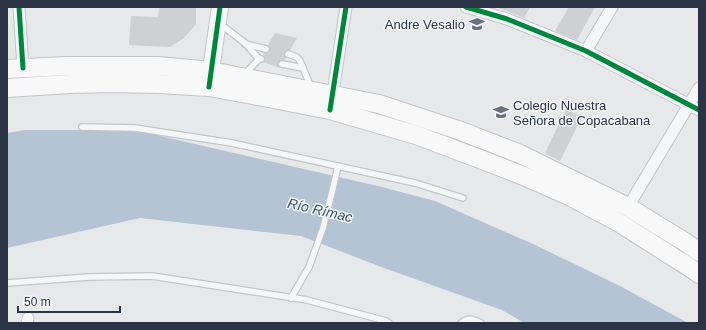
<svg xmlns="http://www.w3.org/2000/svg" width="706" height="330" font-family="Helvetica,sans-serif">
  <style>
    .water { fill: #b4c4d5 }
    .building { fill: #ced0d3 }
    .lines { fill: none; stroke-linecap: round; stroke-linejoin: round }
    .lane-casing { stroke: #c4c6c8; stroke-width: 8 }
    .street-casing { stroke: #c4c6c8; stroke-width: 13 }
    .secondary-casing { stroke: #c4c6c8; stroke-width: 18 }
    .primary-casing { stroke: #c2c5c8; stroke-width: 20 }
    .lane { stroke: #f5f6f7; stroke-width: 5.5 }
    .street { stroke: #f5f6f7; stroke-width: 11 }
    .secondary { stroke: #f8f8f8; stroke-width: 16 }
    .primary { stroke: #f8f8f8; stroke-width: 18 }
    .cycleway-casing { stroke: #f4f6f9; stroke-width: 8 }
    .cycleway { stroke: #00873e; stroke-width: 5 }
    .labels { text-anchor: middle; stroke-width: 3; stroke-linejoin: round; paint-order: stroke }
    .poi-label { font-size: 13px; fill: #2b3445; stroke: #f4f6f9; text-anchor: end }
    .water-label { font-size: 14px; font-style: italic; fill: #34527a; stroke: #f4f6f9 }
  </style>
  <rect width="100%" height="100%" fill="#e6e8ea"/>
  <path class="water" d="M 25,130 L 134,130 L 382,187 L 435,201 L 533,244 L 620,286 L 688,323 L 524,323 L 502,310 L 384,268 L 301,236 L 140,218 L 7,248 L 7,133 Z"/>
  <g class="building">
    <path d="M 159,7 L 196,7 L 196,24 L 184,38 L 170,47 L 129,45 L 131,16 L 158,17 Z"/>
    <path d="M 496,7 L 530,7 L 524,18 Z"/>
    <path d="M 569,7 L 595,7 L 577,40 L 555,31 Z"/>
    <path d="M 275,33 L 297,38 L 290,50 L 287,50 L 284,52 L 284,55 L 286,58 L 284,60 L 281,60 L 279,62 L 278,65 L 280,68 L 263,62 L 265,59 L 263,55 L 264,53 L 268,53 L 270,50 L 270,47 L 268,45 Z"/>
    <path d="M 566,109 L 582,117 L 560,161 L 545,153 Z"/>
  </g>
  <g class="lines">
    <defs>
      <g id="lane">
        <path d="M 219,23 L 245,43 L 259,59"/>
        <path d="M 245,44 L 266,49"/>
        <path d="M 288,54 C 299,57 299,58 303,68"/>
        <path d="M 282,64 L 303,68 L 311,87"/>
        <path d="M 244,75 L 259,59 L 261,59"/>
        <path d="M 82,127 L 135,128 L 232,143 L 415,183 L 463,198"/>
        <path d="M 7,283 L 89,277 L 152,276 L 307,300 L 386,321 L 389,323"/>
        <path d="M 291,298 L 309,267 L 323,228 L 333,188 L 338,166"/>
        <path d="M 461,323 C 468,317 473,319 481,323"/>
      </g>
      <g id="street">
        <path d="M 19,7 L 23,68"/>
        <path d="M 466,7 L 507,19 L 586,51 L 699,110"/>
        <path d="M 586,51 L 612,7"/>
        <path d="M 332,99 L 346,7"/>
        <path d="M 628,207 L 699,88"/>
        <path d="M 27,323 L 28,318"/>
      </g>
      <path id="secondary" d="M 209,84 L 220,7"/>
      <g id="primary">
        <path d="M 7,69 L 66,66 L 158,66 L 211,71 L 379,104 L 461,131 L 520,154 L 628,207 L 685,242 L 699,252"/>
        <path d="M 7,88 L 69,84 L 112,83 L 158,84 L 209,87 L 263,97 L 330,110 L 416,135 L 493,164 L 526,177 L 567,195 L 618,222 L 689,267 L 699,274"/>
      </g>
    </defs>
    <use href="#lane" class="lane-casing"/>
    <use href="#street" class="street-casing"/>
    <use href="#secondary" class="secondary-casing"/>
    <use href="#primary" class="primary-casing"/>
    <use href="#lane" class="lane"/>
    <use href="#street" class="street"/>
    <use href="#secondary" class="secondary"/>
    <use href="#primary" class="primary"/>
    <defs>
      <g id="cycleway">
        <path d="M 19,7 L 23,68"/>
        <path d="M 466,7 L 507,19 L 586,51 L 699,110"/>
        <path d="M 209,87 L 220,7"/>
        <path d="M 330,110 L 346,7"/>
      </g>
    </defs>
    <use href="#cycleway" class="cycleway-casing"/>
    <use href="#cycleway" class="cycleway"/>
  </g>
  <defs>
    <symbol id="school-bare" viewBox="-9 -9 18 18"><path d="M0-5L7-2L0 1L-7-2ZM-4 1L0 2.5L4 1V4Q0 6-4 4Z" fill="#6c737f" stroke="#f4f6f9" stroke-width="2.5" paint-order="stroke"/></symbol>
  </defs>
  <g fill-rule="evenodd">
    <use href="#school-bare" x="466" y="13" width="22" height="22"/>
    <use href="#school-bare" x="490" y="101" width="22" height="22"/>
  </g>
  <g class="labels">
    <g class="poi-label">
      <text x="465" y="29">Andre Vesalio</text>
      <text x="513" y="110" text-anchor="start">Colegio Nuestra<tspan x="513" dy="15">Señora de Copacabana</tspan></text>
    </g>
    <g class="water-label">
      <text transform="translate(320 210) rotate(13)" y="5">Río Rímac</text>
    </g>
  </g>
  <rect width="706" height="330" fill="none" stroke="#2b3445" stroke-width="16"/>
  <path d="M18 306v6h102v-6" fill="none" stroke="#2b3445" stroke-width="2"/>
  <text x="24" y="306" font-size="12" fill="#2b3445" stroke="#f4f6f9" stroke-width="3" paint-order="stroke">50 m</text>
</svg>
